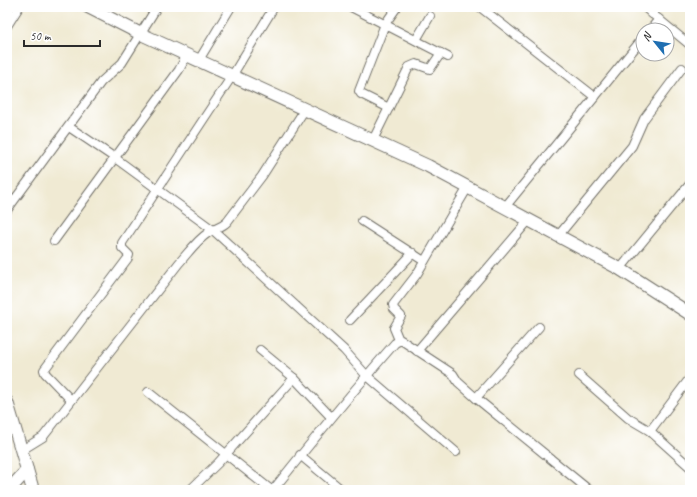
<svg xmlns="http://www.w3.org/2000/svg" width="697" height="497" font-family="Caveat,sans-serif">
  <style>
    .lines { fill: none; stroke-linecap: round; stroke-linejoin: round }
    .street-casing { stroke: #706e66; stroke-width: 10 }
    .secondary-casing { stroke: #706e66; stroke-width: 14 }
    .street { stroke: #fff; stroke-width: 8 }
    .secondary { stroke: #fff; stroke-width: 12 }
  </style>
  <rect width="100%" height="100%" fill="#fff"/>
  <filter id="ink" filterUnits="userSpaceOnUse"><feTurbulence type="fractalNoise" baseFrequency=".025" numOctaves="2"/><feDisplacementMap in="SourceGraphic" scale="8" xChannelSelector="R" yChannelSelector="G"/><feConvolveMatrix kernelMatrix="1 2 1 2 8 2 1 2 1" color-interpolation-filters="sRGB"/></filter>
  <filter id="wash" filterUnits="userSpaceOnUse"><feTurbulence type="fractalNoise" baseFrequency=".012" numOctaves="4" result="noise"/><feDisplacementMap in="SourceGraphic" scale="16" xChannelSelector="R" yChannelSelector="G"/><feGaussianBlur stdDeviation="0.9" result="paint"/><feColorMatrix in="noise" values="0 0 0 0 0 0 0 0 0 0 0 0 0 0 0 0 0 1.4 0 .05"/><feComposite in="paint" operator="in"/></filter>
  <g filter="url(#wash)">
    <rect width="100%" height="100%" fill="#f0ead3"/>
  </g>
  <g filter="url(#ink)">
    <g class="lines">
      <defs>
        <g id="street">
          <path d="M 351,7 L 448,57"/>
          <path d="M 480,7 L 595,97"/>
          <path d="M 644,7 L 690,45"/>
          <path d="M 652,14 L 657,7"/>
          <path d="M 7,26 L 19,7"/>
          <path d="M 650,30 L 659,19"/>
          <path d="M 416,40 L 430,16"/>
          <path d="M 199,60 L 231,7"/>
          <path d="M 389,108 L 361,94 L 359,91 L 385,24 L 397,7"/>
          <path d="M 69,127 L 115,158 L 213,230 L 344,350 L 366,375 L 456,452"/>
          <path d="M 373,140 L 409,67 L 416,64 L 430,69 L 441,53"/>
          <path d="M 505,207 L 643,38"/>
          <path d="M 7,210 L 101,82 L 122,63 L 157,7"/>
          <path d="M 362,221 L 424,261"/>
          <path d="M 558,236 L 632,146 L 644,119 L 682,68"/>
          <path d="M 54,241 L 179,70 L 187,55"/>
          <path d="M 620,269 L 690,184"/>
          <path d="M 350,320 L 413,253"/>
          <path d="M 399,340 L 394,328 L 401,316 L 394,309 L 393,305 L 417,274 L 468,187"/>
          <path d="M 260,350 L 294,378 L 331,417"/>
          <path d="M 417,351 L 529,220"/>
          <path d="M 579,375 L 628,418 L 650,431 L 690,467"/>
          <path d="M 148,392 L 271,490"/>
          <path d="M 476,398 L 539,327"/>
          <path d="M 71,400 L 45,373 L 44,370 L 128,258 L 129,255 L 122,248 L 122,243 L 232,76 L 274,7"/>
          <path d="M 650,431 L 690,378"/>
          <path d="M 22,450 L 43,437 L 179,263 C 188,253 197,240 208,233 C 215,228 221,228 227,222 L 262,176 L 305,109"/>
          <path d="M 300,455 L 342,490"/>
          <path d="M 190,490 L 218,463 L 294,378"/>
          <path d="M 273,490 C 313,440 353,391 395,343 L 401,340 L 453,374 L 458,382 L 476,398 L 589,490"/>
        </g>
        <g id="secondary">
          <path d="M 88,7 L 141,34 L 428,166 L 620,269 L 690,314"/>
          <path d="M 7,402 L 33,490"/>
          <path d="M 9,490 L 27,470"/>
        </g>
      </defs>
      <use href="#street" class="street-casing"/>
      <use href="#secondary" class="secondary-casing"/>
      <use href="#street" class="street"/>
      <use href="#secondary" class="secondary"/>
    </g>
  </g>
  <rect width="697" height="497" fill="none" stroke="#fff" stroke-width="24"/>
  <g transform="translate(655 42) rotate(300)"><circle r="19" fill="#ffffff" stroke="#aaaaaa"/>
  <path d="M0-3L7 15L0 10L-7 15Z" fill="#1f6fb2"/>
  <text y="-6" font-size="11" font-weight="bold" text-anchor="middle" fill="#2b2b2b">N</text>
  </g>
  <path d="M24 40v6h76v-6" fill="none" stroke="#2b2b2b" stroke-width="2"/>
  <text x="30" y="40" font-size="12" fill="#2b2b2b" stroke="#ffffff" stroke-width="3" paint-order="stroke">50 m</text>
</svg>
